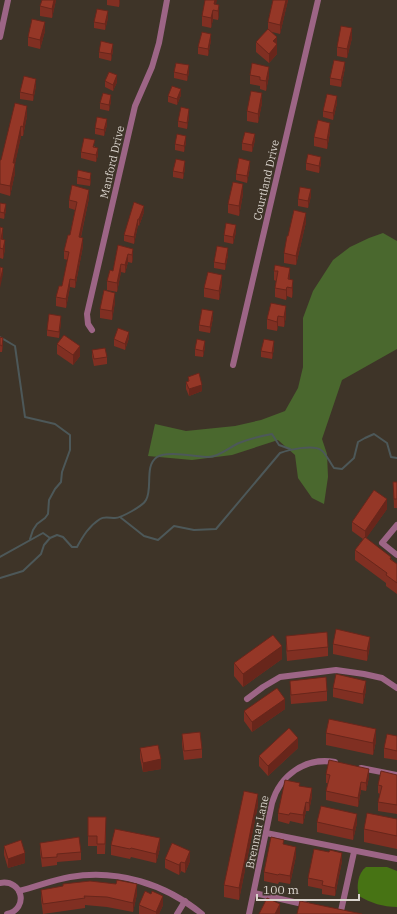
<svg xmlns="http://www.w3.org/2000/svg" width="397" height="914" font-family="'IBM Plex Serif',serif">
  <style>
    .green { fill: #4a682e }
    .forest { fill: #477314 }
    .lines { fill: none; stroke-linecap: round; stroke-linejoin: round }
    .stream { stroke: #4d5859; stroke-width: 2 }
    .street { stroke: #9d6586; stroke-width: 6 }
    .wall { fill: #802f22 }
    .shaded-wall { fill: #68261b }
    .building { fill: #953727; stroke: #68261b }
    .labels { text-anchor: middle; stroke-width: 3; stroke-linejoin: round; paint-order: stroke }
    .street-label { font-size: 11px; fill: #dad4cd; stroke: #3e3428 }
  </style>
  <rect width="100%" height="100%" fill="#3e3428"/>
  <path class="green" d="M 383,233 L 397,241 L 397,349 L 342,380 L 322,439 L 327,454 L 328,477 L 324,504 L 312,498 L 298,478 L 295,455 L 278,440 L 232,455 L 192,460 L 148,456 L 155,424 L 186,431 L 235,426 L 261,420 L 285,411 L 298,388 L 303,367 L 303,318 L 313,291 L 333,260 L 350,247 L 369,238 Z"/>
  <path class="forest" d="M 366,867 L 387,867 L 397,871 L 397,907 C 383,907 371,903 359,896 C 356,886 358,873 366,867 Z"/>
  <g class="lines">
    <g class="stream">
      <path d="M 0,337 L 15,346 L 25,417 L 55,424 L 70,435 L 70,450 L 62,472 L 61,482 L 55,489 L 49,500 L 48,514 L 45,518 L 37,524 L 33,530 L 30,539"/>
      <path d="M 120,517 L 144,536 L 158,540 L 174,526 L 194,530 L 216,529 L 280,453 C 288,450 313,444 321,450 C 326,453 330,463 334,468 L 342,469 L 354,458 L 358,442 L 365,438 L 374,434 L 387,443 L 391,457 L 397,458"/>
      <path d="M 0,557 L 43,533 L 50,538"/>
      <path d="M 0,578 L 23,571 L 41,554 L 44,545 L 50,538 L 57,535 L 63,537 L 72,547 L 77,547 C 83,536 89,526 100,519 C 104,516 110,518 115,518 C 121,518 143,506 146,500 C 153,488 144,466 157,457 C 168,450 196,457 209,457 C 219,457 230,447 239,443 C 249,439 261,436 272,434 L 279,445 L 290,449"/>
    </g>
    <g class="street">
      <path d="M 0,37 L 8,0"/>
      <path d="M 92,330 L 88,324 L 87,314 L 135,106 L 152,67 L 159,43 L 167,0"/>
      <path d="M 233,365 L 318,0"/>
      <path d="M 397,525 L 382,543 L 397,555"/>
      <path d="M 247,699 L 263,687 L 280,677 L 336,670 L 364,674 L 382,678 L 397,688"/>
      <path d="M 361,768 L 397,775"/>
      <path d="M 266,833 L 397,859"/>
      <path d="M 0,883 C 23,879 29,909 7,914"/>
      <path d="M 19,891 C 36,887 52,880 70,877 C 118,869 165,884 202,914"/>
      <path d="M 254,893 L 307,905"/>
      <path d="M 341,911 L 354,852"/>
      <path d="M 177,914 L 185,901"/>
      <path d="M 249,914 L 272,803 C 280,775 305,757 335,762"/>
    </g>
  </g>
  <g class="wall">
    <path d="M 42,0 L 56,0 L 52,18 L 40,16 L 40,6 Z"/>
    <path d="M 107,0 L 120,0 L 119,7 L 107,5 Z"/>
    <path d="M 273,0 L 288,0 L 280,34 L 272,32 L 277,44 L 277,54 L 269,63 L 256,52 L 256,42 L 268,29 L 268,22 Z"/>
    <path d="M 216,4 L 219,15 L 218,20 L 213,19 L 211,28 L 202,26 L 202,16 Z"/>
    <path d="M 108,18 L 105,30 L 94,28 L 94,22 Z"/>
    <path d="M 45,31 L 40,49 L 28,46 L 28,37 Z"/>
    <path d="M 352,38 L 347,58 L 337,56 L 337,47 Z"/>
    <path d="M 211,40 L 208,56 L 198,54 L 198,47 Z"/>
    <path d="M 113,50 L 111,61 L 99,58 L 99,52 Z"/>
    <path d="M 345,68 L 341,87 L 330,85 L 330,78 Z"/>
    <path d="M 174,72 L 189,72 L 187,81 L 174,78 Z"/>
    <path d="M 250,75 L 269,76 L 266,91 L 260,89 L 260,86 L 250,84 Z"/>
    <path d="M 105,81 L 117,82 L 113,91 L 105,87 Z"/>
    <path d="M 36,86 L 33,101 L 20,99 L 20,92 Z"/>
    <path d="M 181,95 L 177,105 L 168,102 L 168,96 Z"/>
    <path d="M 111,101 L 109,111 L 100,109 L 100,103 Z"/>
    <path d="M 262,103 L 258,123 L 247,121 L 247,111 Z"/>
    <path d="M 337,103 L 333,120 L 323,117 L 323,111 Z"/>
    <path d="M 27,116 L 23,136 L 21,136 L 15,163 L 15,173 L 10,196 L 0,193 L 0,160 L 1,160 Z"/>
    <path d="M 189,116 L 187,129 L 178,127 L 178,121 Z"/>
    <path d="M 107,125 L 104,136 L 95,134 L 95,128 Z"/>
    <path d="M 330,132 L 327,149 L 314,146 L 314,137 Z"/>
    <path d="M 255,140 L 252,152 L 242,150 L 242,143 Z"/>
    <path d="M 186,142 L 184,152 L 175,150 L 175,144 Z"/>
    <path d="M 95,146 L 95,148 L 98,155 L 96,162 L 81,158 L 81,152 Z"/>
    <path d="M 306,163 L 321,163 L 319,173 L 306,170 Z"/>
    <path d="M 250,167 L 247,183 L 236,180 L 236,174 Z"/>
    <path d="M 185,168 L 183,179 L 173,177 L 173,171 Z"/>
    <path d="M 77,177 L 91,179 L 90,186 L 77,184 Z"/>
    <path d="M 243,194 L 239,216 L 228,213 L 228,204 Z"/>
    <path d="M 311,196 L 308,208 L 298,206 L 298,199 Z"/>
    <path d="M 89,198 L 81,237 L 83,246 L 75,288 L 70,287 L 66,308 L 56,306 L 56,297 L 62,286 L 68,260 L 64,259 L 64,251 L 70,235 L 75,210 L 69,208 L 69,200 Z"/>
    <path d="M 0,203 L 6,210 L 4,219 L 0,218 Z"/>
    <path d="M 144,212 L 139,226 L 138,225 L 134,244 L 124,241 L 124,235 Z"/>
    <path d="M 306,222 L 296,265 L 284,263 L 284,253 L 288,236 Z"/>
    <path d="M 0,227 L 3,238 L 3,239 L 5,249 L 3,259 L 0,258 Z"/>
    <path d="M 236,232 L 233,244 L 224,242 L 224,235 Z"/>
    <path d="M 118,245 L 133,249 L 133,257 L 132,263 L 128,262 L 125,273 L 121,272 L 117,292 L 107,290 L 107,281 L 113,271 Z"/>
    <path d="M 228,255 L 225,270 L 214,268 L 214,262 Z"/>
    <path d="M 275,265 L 290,277 L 290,280 L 293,290 L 292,298 L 287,296 L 286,300 L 275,297 L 275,288 L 276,281 L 274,280 L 274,271 Z"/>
    <path d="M 222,284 L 219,300 L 204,297 L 204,288 Z"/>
    <path d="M 115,302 L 112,320 L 100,318 L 100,309 Z"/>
    <path d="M 271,303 L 286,316 L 284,327 L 278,326 L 277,331 L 267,329 L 267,319 Z"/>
    <path d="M 213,318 L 210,333 L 199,331 L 199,325 Z"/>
    <path d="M 61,322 L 59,338 L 47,336 L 47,330 Z"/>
    <path d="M 0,337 L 3,344 L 2,352 L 0,352 Z"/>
    <path d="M 129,338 L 125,350 L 114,346 L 114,339 Z"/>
    <path d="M 57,344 L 80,356 L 73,365 L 57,354 Z"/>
    <path d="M 205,347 L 203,357 L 195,356 L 195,349 Z"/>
    <path d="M 274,348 L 272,359 L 261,357 L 261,351 Z"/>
    <path d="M 92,350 L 107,357 L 107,364 L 94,366 L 92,356 Z"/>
    <path d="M 188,377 L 202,391 L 189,396 L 186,389 L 186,382 L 188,382 Z"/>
    <path d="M 393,482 L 397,482 L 397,508 L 394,508 Z"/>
    <path d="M 387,509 L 366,538 L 397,564 L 397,594 L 386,586 L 386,583 L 355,560 L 355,550 L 363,539 L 352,531 L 352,522 Z"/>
    <path d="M 286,636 L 328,647 L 328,656 L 287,661 L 286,646 Z"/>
    <path d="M 333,644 L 370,646 L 367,661 L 333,654 Z"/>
    <path d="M 282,659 L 243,687 L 234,676 L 234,663 Z"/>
    <path d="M 290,681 L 327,691 L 327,701 L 291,704 L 290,690 Z"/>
    <path d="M 333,688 L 366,690 L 363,704 L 333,697 Z"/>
    <path d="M 285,709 L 252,732 L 244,721 L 244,711 Z"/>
    <path d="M 326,733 L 376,741 L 373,755 L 326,745 Z"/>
    <path d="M 182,734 L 202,749 L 202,758 L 184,760 L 182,744 Z"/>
    <path d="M 397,736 L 397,760 L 384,758 L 384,748 Z"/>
    <path d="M 140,748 L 161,769 L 143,772 L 140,758 Z"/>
    <path d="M 298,748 L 268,776 L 259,766 L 259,756 Z"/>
    <path d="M 326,774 L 369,777 L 366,791 L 361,790 L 358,807 L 326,800 L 326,791 L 328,783 L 326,783 Z"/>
    <path d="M 397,775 L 397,814 L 378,811 L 378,802 L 380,794 L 378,793 L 378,785 Z"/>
    <path d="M 300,786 L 312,796 L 309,811 L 306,811 L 303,824 L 290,821 L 289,824 L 278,821 L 278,813 Z"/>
    <path d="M 258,805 L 239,900 L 224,897 L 224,885 Z"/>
    <path d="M 397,819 L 397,849 L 364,842 L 364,829 Z"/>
    <path d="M 317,822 L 357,823 L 353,840 L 317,832 Z"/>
    <path d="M 106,827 L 105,854 L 97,854 L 97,846 L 88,846 L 88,836 Z"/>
    <path d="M 40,843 L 81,852 L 81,860 L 57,862 L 57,865 L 42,867 L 40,851 Z"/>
    <path d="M 284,844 L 296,856 L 290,884 L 279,882 L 278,884 L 264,881 L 264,872 Z"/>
    <path d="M 111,845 L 160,848 L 156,863 L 131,857 L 130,859 L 111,855 Z"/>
    <path d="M 4,846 L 25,863 L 8,868 L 4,855 Z"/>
    <path d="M 329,852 L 342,861 L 335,896 L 322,894 L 322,889 L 308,886 L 308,878 Z"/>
    <path d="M 165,859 L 190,861 L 185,873 L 181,871 L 179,875 L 165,868 Z"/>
    <path d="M 41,890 L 137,894 L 133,912 L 107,907 L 85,905 L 85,908 L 43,914 L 41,899 Z"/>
    <path d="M 151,894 L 163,905 L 159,914 L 139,914 L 139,905 Z"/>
  </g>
  <g class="shaded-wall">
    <path d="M 54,0 L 56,0 L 52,18 L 52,9 Z"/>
    <path d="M 119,0 L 120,0 L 119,7 Z"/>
    <path d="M 215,0 L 217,0 L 215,10 L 214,4 Z"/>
    <path d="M 286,0 L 288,0 L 280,34 L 280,25 Z"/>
    <path d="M 219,5 L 219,15 L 218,20 L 218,11 Z"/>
    <path d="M 213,10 L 213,19 L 211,28 L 211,18 Z"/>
    <path d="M 108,11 L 108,18 L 105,30 L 105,24 Z"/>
    <path d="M 45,22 L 45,31 L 40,49 L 40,40 Z"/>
    <path d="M 352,28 L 352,38 L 347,58 L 347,49 Z"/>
    <path d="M 211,34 L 211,40 L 208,56 L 208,49 Z"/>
    <path d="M 277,37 L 277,54 L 269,63 L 269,54 L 273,41 Z"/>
    <path d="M 113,44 L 113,50 L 111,61 L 111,54 Z"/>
    <path d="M 345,62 L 345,68 L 341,87 L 341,80 Z"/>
    <path d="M 189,65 L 189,72 L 187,81 L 187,75 Z"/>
    <path d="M 269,67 L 269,76 L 266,91 L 266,81 Z"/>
    <path d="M 117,75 L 117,82 L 113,91 L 113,85 Z"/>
    <path d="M 36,79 L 36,86 L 33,101 L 33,95 Z"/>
    <path d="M 181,89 L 181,95 L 177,105 L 177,99 Z"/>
    <path d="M 262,93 L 262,103 L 258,123 L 258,114 Z"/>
    <path d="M 111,95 L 111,101 L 109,111 L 109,105 Z"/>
    <path d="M 337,96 L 337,103 L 333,120 L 333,113 Z"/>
    <path d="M 27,106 L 27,116 L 23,136 L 23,127 Z"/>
    <path d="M 189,109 L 189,116 L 187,129 L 187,123 Z"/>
    <path d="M 107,119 L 107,125 L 104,136 L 104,130 Z"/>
    <path d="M 330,123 L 330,132 L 327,149 L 327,140 Z"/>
    <path d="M 21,126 L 21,136 L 13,173 L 13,163 Z"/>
    <path d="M 255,134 L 255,140 L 252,152 L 252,145 Z"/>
    <path d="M 186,136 L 186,142 L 184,152 L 184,146 Z"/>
    <path d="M 98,148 L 98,155 L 96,162 L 96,155 Z"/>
    <path d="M 321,157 L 321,163 L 319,173 L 319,166 Z"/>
    <path d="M 185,161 L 185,168 L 183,179 L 183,173 Z"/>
    <path d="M 250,161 L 250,167 L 247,183 L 247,176 Z"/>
    <path d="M 15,163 L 15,173 L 10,196 L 10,186 Z"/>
    <path d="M 91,173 L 91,179 L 90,186 L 90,180 Z"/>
    <path d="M 243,184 L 243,194 L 239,216 L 239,206 Z"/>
    <path d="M 311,189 L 311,196 L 308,208 L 308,201 Z"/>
    <path d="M 89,190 L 89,198 L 79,245 L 79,237 Z"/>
    <path d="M 6,204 L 6,210 L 4,219 L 4,213 Z"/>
    <path d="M 144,206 L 144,212 L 139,226 L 139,219 Z"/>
    <path d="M 306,213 L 306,222 L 296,265 L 296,256 Z"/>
    <path d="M 138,219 L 138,225 L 134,244 L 134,237 Z"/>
    <path d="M 236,225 L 236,232 L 233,244 L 233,237 Z"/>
    <path d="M 3,228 L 3,238 L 1,248 L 1,239 Z"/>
    <path d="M 83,238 L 83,246 L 75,288 L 75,280 Z"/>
    <path d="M 5,240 L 5,249 L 3,259 L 3,249 Z"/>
    <path d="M 228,248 L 228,255 L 225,270 L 225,264 Z"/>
    <path d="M 133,249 L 133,257 L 132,263 L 132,255 Z"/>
    <path d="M 128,254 L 128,262 L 125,273 L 125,265 Z"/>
    <path d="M 121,264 L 121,272 L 117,292 L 117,283 Z"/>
    <path d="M 3,268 L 3,274 L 0,288 L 0,281 Z"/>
    <path d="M 290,268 L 290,277 L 288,289 L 288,279 Z"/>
    <path d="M 222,275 L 222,284 L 219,300 L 219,291 Z"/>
    <path d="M 70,279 L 70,287 L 66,308 L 66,299 Z"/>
    <path d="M 293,280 L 293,290 L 292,298 L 292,288 Z"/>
    <path d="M 287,287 L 287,296 L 286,300 L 286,290 Z"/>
    <path d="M 115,293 L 115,302 L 112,320 L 112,311 Z"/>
    <path d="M 286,306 L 286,316 L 284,327 L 284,317 Z"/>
    <path d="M 213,311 L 213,318 L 210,333 L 210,327 Z"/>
    <path d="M 61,316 L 61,322 L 59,338 L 59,332 Z"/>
    <path d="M 278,316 L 278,326 L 277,331 L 277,322 Z"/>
    <path d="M 129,332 L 129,338 L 125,350 L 125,344 Z"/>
    <path d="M 3,338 L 3,344 L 2,352 L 2,346 Z"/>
    <path d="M 205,341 L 205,347 L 203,357 L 203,351 Z"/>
    <path d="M 274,341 L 274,348 L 272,359 L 272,353 Z"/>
    <path d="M 80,346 L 80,356 L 73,365 L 73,355 Z"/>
    <path d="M 202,385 L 202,391 L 189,396 L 189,389 Z"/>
    <path d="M 387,499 L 387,509 L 365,540 L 365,531 Z"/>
    <path d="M 370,637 L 370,646 L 367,661 L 367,651 Z"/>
    <path d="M 282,646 L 282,659 L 243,687 L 243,674 Z"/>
    <path d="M 366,681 L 366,690 L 363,704 L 363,694 Z"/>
    <path d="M 285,699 L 285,709 L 252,732 L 252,722 Z"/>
    <path d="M 376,729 L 376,741 L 373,755 L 373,743 Z"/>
    <path d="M 298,738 L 298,748 L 268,776 L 268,766 Z"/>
    <path d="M 161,759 L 161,769 L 143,772 L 143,763 Z"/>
    <path d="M 369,769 L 369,777 L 366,791 L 366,783 Z"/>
    <path d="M 361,782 L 361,790 L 358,807 L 358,798 Z"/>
    <path d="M 312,788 L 312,796 L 309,811 L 309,803 Z"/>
    <path d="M 258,794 L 258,805 L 239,900 L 239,888 Z"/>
    <path d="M 306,802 L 306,811 L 303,824 L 303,815 Z"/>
    <path d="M 357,814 L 357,823 L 353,840 L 353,830 Z"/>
    <path d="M 160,838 L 160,848 L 156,863 L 156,854 Z"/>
    <path d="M 296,847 L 296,856 L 290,884 L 290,876 Z"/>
    <path d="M 190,851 L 190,861 L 185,873 L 185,863 Z"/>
    <path d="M 25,853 L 25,863 L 8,868 L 8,859 Z"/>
    <path d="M 342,853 L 342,861 L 335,896 L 335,888 Z"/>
    <path d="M 181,862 L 181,871 L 179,875 L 179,865 Z"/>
    <path d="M 137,884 L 137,894 L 133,912 L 133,903 Z"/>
    <path d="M 163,896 L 163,905 L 159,914 L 156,914 L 156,912 Z"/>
    <path d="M 280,904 L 280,914 L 275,914 Z"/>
  </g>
  <g class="building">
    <path d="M 42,0 L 54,0 L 52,9 L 40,6 Z"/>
    <path d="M 205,0 L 215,0 L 214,4 L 219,5 L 218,11 L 213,10 L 211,18 L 202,16 Z"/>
    <path d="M 273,0 L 286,0 L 280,25 L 268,22 Z"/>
    <path d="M 97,9 L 108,11 L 105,24 L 94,22 Z"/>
    <path d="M 32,19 L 45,22 L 40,40 L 28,37 Z"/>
    <path d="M 341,26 L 352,28 L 347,49 L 337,47 Z"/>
    <path d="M 268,29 L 277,37 L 273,41 L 277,44 L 269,54 L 256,42 Z"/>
    <path d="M 202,32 L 211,34 L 208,49 L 198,47 Z"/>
    <path d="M 101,41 L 113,44 L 111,54 L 99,52 Z"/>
    <path d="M 334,60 L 345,62 L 341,80 L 330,78 Z"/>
    <path d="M 176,63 L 189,65 L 187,75 L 174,72 Z"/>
    <path d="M 252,63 L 269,67 L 266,81 L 260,80 L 260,77 L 250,75 Z"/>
    <path d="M 109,72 L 117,75 L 113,85 L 105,81 Z"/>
    <path d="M 24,76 L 36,79 L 33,95 L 20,92 Z"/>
    <path d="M 172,86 L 181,89 L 177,99 L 168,96 Z"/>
    <path d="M 251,91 L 262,93 L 258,114 L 247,111 Z"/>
    <path d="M 103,93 L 111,95 L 109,105 L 100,103 Z"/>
    <path d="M 327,94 L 337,96 L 333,113 L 323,111 Z"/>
    <path d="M 15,103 L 27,106 L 23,127 L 21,126 L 13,163 L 15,163 L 10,186 L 0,184 L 0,160 L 1,160 Z"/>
    <path d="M 181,107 L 189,109 L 187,123 L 178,121 Z"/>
    <path d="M 97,117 L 107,119 L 104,130 L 95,128 Z"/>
    <path d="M 318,120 L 330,123 L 327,140 L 314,137 Z"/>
    <path d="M 245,132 L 255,134 L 252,145 L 242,143 Z"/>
    <path d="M 177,134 L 186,136 L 184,146 L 175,144 Z"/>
    <path d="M 84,138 L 95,140 L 93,147 L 98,148 L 96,155 L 81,152 Z"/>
    <path d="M 308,154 L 321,157 L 319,166 L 306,163 Z"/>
    <path d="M 239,158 L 250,161 L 247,176 L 236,174 Z"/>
    <path d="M 176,159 L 185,161 L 183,173 L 173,171 Z"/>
    <path d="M 78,170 L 91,173 L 90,180 L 77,177 Z"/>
    <path d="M 233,182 L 243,184 L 239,206 L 228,204 Z"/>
    <path d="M 72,185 L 89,190 L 79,237 L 83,238 L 75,280 L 70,279 L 66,299 L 56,297 L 59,286 L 62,286 L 69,252 L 64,251 L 68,235 L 70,235 L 77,202 L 69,200 Z"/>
    <path d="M 300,187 L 311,189 L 308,201 L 298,199 Z"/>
    <path d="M 134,202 L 144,206 L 139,219 L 138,219 L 134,237 L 124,235 Z"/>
    <path d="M 0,203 L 6,204 L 4,213 L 0,212 Z"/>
    <path d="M 294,210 L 306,213 L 296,256 L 284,253 L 287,236 L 288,236 Z"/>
    <path d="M 226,223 L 236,225 L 233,237 L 224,235 Z"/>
    <path d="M 0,227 L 3,228 L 1,239 L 5,240 L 3,249 L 0,248 Z"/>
    <path d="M 118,245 L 133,249 L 132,255 L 128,254 L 125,265 L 121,264 L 117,283 L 107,281 L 110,270 L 113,271 Z"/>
    <path d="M 217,246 L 228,248 L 225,264 L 214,262 Z"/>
    <path d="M 275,265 L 290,268 L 288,279 L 293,280 L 292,288 L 287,287 L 286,290 L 275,288 L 278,271 L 274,271 Z"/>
    <path d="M 0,267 L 3,268 L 0,281 Z"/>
    <path d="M 208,272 L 222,275 L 219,291 L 204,288 Z"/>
    <path d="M 104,290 L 115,293 L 112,311 L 100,309 Z"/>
    <path d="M 271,303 L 286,306 L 284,317 L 278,316 L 277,322 L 267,319 Z"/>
    <path d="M 202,309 L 213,311 L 210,327 L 199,325 Z"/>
    <path d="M 49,314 L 61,316 L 59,332 L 47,330 Z"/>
    <path d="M 118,328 L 129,332 L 125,344 L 114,339 Z"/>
    <path d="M 64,335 L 80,346 L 73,355 L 57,344 Z"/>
    <path d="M 0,337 L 3,338 L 2,346 L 0,345 Z"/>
    <path d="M 197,339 L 205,341 L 203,351 L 195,349 Z"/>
    <path d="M 264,339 L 274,341 L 272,353 L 261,351 Z"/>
    <path d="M 105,348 L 107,357 L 94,359 L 92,350 Z"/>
    <path d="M 199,373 L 202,385 L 189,389 L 186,382 L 189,381 L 188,377 Z"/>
    <path d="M 393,482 L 397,482 L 397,499 L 394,499 Z"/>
    <path d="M 374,490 L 387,499 L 365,531 L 352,522 Z"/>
    <path d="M 365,537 L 391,557 L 390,559 L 397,564 L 397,583 L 386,575 L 387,573 L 355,550 Z"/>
    <path d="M 336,629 L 370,637 L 367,651 L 333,644 Z"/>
    <path d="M 327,632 L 328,647 L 287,651 L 286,636 Z"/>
    <path d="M 273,635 L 282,646 L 243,674 L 234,663 Z"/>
    <path d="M 336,674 L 366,681 L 363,694 L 333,688 Z"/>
    <path d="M 326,677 L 327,691 L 291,695 L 290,681 Z"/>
    <path d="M 277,688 L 285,699 L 252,722 L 244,711 Z"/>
    <path d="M 329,719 L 376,729 L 373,743 L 326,733 Z"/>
    <path d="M 289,728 L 298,738 L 268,766 L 259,756 Z"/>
    <path d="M 200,732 L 202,749 L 184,751 L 182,734 Z"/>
    <path d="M 387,734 L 397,736 L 397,751 L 384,748 Z"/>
    <path d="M 158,745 L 161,759 L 143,763 L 140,748 Z"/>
    <path d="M 329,760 L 369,769 L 366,783 L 361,782 L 358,798 L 326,791 L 330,775 L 326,774 Z"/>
    <path d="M 381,771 L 397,775 L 397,805 L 378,802 L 382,786 L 378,785 Z"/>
    <path d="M 285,780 L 300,783 L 299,786 L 312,788 L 309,803 L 306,802 L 303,815 L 290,813 L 289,815 L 278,813 Z"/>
    <path d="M 244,791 L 258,794 L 239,888 L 224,885 Z"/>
    <path d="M 321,806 L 357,814 L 353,830 L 317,822 Z"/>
    <path d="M 367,813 L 397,819 L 397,836 L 364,829 Z"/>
    <path d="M 88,817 L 106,817 L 105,844 L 97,844 L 97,836 L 88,836 Z"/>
    <path d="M 115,829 L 160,838 L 156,854 L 131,848 L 130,849 L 111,845 Z"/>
    <path d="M 79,837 L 81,852 L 57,854 L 57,857 L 42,858 L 40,843 Z"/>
    <path d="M 271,837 L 284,840 L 283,844 L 296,847 L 290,876 L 279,874 L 278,875 L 264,872 Z"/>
    <path d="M 21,840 L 25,853 L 8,859 L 4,846 Z"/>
    <path d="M 172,843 L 190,851 L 185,863 L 181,862 L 179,865 L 165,859 Z"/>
    <path d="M 314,849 L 329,852 L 330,850 L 342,853 L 335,888 L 322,885 L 323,881 L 308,878 Z"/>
    <path d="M 117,880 L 137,884 L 133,903 L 107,897 L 84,896 L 85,898 L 43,904 L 41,890 L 63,886 L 63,884 L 90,881 L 116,884 Z"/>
    <path d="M 145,891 L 151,894 L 152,891 L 163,896 L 156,912 L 139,905 Z"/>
    <path d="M 267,898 L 280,904 L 275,914 L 259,914 Z"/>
    <path d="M 300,901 L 362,914 L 297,914 Z"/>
  </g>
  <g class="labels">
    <g class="street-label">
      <text transform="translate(112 162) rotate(-77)" y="4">Manford Drive</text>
      <text transform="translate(266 180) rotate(-77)" y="4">Courtland Drive</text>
      <text transform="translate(257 832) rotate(-78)" y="4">Brenmar Lane</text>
    </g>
  </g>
  <path d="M257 894v6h102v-6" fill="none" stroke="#dad4cd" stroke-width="2"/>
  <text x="263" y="894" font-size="12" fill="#dad4cd" stroke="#3e3428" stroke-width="3" paint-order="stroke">100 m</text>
</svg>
